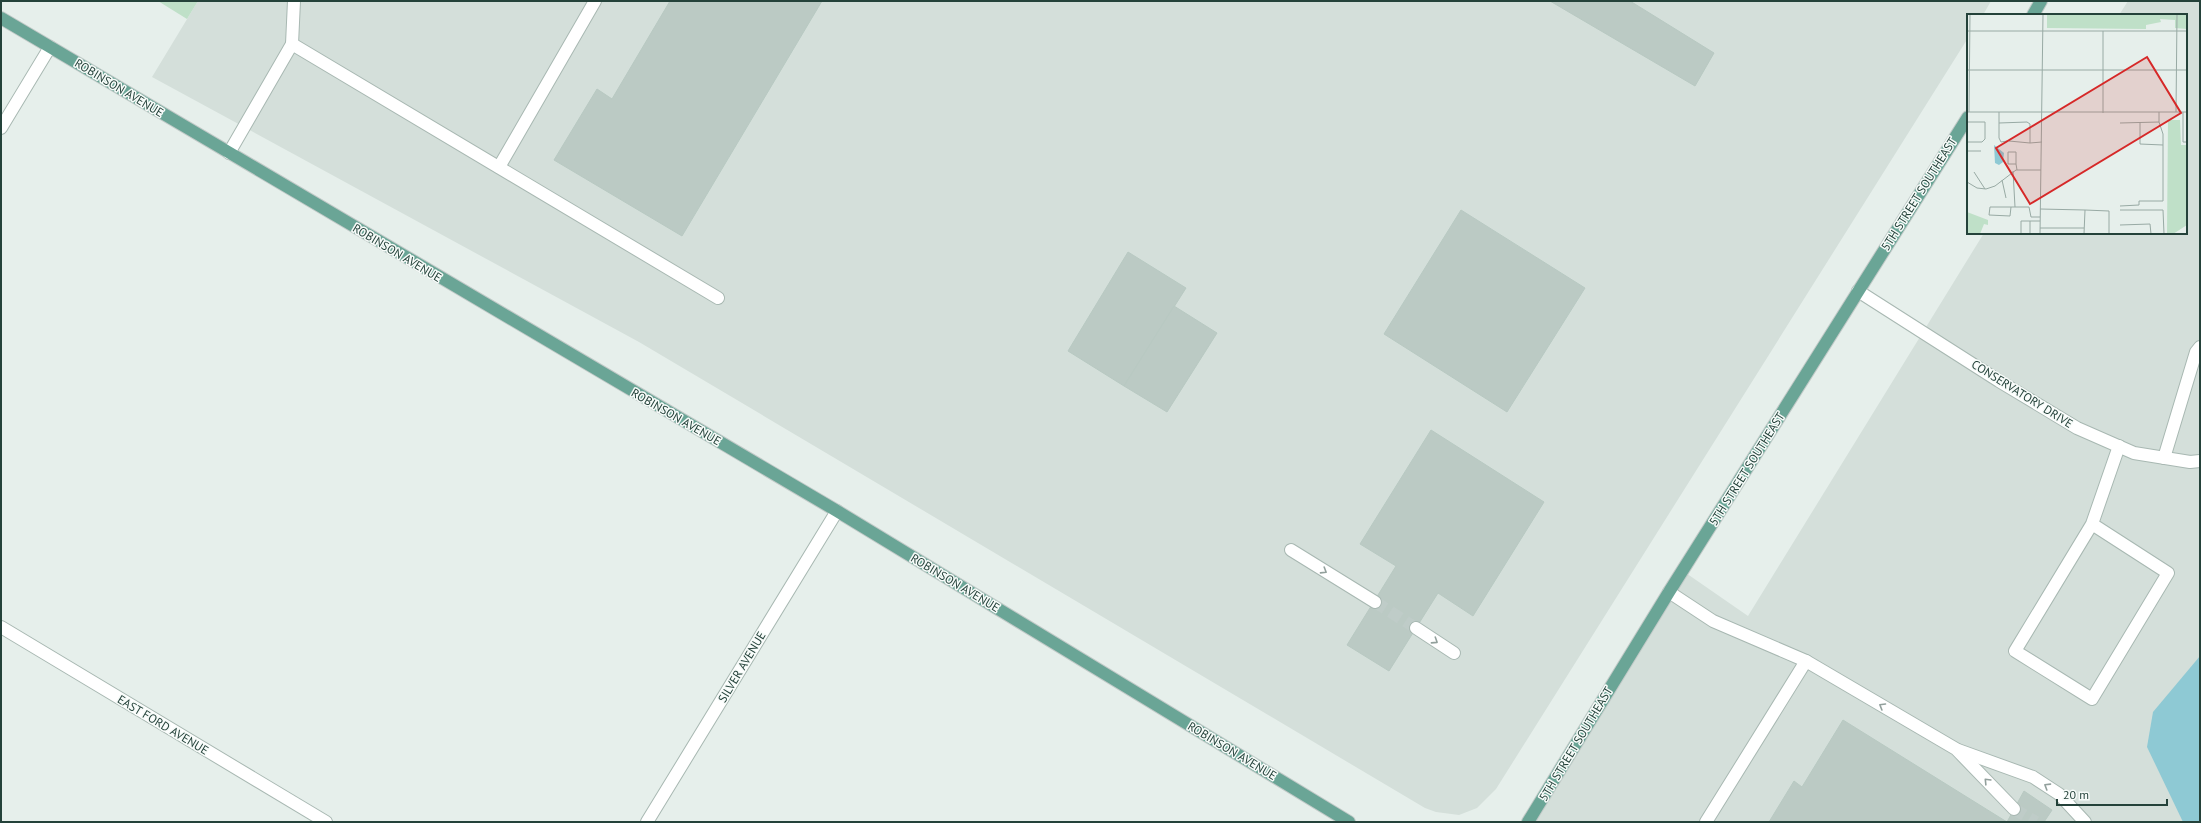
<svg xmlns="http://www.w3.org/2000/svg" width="2201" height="823" font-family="'PT Sans',sans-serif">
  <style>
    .built { fill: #d4dfda }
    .green { fill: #bfe0c8 }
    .water { fill: #8ec9d4 }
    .building { fill: #bbcac4; stroke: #b8c9c2 }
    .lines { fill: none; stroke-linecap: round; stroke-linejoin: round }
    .minor-tunnel { stroke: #bfccc8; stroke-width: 12; stroke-dasharray: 12 6; stroke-linecap: butt }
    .minor-casing { stroke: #a8b8b2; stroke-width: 14 }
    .major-casing { stroke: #c2cac8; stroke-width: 14 }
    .minor { stroke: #fff; stroke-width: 12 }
    .major { stroke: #6aa596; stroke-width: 12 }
    .oneway { stroke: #92a09c }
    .labels { text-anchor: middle; stroke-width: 3; stroke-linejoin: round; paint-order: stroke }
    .street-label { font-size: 12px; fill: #24423a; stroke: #f7fbf9 }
    .inset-road { fill: none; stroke: #98aaa4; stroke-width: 1 }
    .view { fill: #d62828; fill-opacity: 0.15; stroke: #d62828; stroke-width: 2 }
    .inset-edge { fill: none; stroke: #24423a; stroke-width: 2 }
  </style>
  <rect width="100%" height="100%" fill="#e6efeb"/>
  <g class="built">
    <path d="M 198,1 L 1991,1 L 1983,15 L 1968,15 L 1968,38 L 1496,789 L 1477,808 L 1459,815 L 1436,812 L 1425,808 L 639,342 L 152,77 Z"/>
    <path d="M 2128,1 L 2200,1 L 2200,822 L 1528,822 L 1683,571 L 1748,616 L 1984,233 L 2186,233 L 2186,15 L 2119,15 Z"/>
  </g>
  <path class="green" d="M 158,1 L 198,1 L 187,19 Z"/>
  <path class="water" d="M 2200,656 L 2200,822 L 2183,822 L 2147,747 L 2153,712 Z"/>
  <g class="building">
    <path d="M 670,1 L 822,1 L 682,236 L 554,160 L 597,89 L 612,99 Z"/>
    <path d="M 1550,1 L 1630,1 L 1714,53 L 1695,86 Z"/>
    <path d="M 1461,210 L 1585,288 L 1507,412 L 1384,334 Z"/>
    <path d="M 1128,252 L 1186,288 L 1124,386 L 1068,351 Z"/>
    <path d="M 1174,306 L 1217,333 L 1167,412 L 1124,386 Z"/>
    <path d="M 1431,430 L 1544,502 L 1473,616 L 1438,593 L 1389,671 L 1347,645 L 1396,566 L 1360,544 Z"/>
    <path d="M 1843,720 L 2007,822 L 2024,791 L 2052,810 L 2044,822 L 1769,822 L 1794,781 L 1802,787 Z"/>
  </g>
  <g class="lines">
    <g class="minor-tunnel">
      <path d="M 1375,602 L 1416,628"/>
      <path d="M 2014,809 L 2036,822"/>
    </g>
    <defs>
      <g id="minor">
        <path d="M 292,44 L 294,1"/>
        <path d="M 1,128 L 50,47"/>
        <path d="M 229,153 L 292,44 L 718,298"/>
        <path d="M 499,167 L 595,1"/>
        <path d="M 1858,291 L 1999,381 L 2077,428 L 2134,453 L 2190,462 L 2200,461"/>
        <path d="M 2164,458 L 2196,352 L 2200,347"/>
        <path d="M 2092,524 L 2015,651 L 2092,699 L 2168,573 L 2092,524 L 2119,446"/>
        <path d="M 1291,550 L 1375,602"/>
        <path d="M 1669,592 L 1713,621 L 1806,661 L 1706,822"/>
        <path d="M 1,627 L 326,822"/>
        <path d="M 1416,628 L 1454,653"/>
        <path d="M 1806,661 L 1956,749 L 2014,809"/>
        <path d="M 1958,750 L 2033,777 L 2059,794 L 2085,822"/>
        <path d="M 647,822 L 837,511"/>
      </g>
      <g id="major">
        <path d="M 2033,15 L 2041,1"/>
        <path d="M 1,18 L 837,511 L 1349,822"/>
        <path d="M 1528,822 L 1669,592 L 1968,117"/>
      </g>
    </defs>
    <use href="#minor" class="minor-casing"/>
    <use href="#major" class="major-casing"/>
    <use href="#minor" class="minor"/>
    <use href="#major" class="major"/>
  </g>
  <defs><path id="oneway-chevron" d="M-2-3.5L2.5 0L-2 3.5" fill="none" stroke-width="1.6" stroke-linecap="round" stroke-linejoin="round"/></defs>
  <g class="oneway">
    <use href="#oneway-chevron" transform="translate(1324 571) rotate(32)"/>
    <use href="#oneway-chevron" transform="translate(1435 641) rotate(33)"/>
    <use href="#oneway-chevron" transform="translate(1882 706) rotate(-149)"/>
    <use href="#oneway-chevron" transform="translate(1987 781) rotate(-134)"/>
    <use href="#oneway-chevron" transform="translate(2047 786) rotate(-148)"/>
  </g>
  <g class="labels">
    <g class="street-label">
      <text transform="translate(119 88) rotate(31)" y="4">ROBINSON AVENUE</text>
      <text transform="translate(1919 194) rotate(-58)" y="4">5TH STREET SOUTHEAST</text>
      <text transform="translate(397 253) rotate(31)" y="4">ROBINSON AVENUE</text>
      <text transform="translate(2022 394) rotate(32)" y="4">CONSERVATORY DRIVE</text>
      <text transform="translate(676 417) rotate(30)" y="4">ROBINSON AVENUE</text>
      <text transform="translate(1747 469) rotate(-58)" y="4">5TH STREET SOUTHEAST</text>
      <text transform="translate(955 583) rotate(31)" y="4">ROBINSON AVENUE</text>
      <text transform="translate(742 667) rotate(-59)" y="4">SILVER AVENUE</text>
      <text transform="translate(163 725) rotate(31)" y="4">EAST FORD AVENUE</text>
      <text transform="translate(1576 744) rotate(-59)" y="4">5TH STREET SOUTHEAST</text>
      <text transform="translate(1232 751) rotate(31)" y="4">ROBINSON AVENUE</text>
    </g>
  </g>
  <g transform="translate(1967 14)">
    <rect width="220" height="220" fill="#e6efeb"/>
    <path d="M 80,0 L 220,0 L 220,15 L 208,14 L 208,6 L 193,5 L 194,8 L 179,11 L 179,15 L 80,14 ZM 201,106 L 213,106 L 214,131 L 220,131 L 220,211 L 206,220 L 200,220 ZM 0,198 L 21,206 L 21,211 L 17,210 L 13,220 L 0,220 Z" fill="#bfe0c8"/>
    <path d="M 27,131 L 37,139 L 36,148 L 32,151 L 28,149 Z" fill="#8ec9d4"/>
    <path class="inset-road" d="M 0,17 L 220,17M 0,56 L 220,56M 0,98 L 220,98M 2,98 L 3,0M 32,98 L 32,109 L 60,108 L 63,110 L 63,129 L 75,128M 209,98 L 210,0M 216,98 L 216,128 L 220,128M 136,99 L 136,17M 0,108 L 18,108 L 18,125 L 15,128 L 0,128M 173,108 L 173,130 L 196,131M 32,109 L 32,124 L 34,128 L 40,127M 153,109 L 192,108 L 192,98M 42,127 L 63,129M 0,137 L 14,137M 49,150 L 49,138 L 41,138 L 41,150 L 49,150 L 50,156M 46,157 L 48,193M 7,158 L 18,175M 35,166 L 39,184M 0,168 L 10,174 L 19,175 L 28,172 L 49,156 L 74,156M 153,192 L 172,191 L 172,187 L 196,187 L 196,120 L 192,108M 44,193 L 43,202 L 22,201 L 23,193 L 62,193 L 64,203 L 73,203M 73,195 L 118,196M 153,196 L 196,196 L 197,220M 153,211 L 183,210 L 184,220M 73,214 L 117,214M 54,220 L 54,207 L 63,207M 63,220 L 63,207 L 73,207M 73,220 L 76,0M 117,220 L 118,196 L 142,197 L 142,220"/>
    <path class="view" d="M 180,43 L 214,99 L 63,190 L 29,134 Z"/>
    <rect width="220" height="220" class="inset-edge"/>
  </g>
  <rect width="2201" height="823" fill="none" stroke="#24423a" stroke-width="4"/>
  <path d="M2057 799v6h110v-6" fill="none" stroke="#24423a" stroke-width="2"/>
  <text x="2063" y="799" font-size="12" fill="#24423a" stroke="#f7fbf9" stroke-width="3" paint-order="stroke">20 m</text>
</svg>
